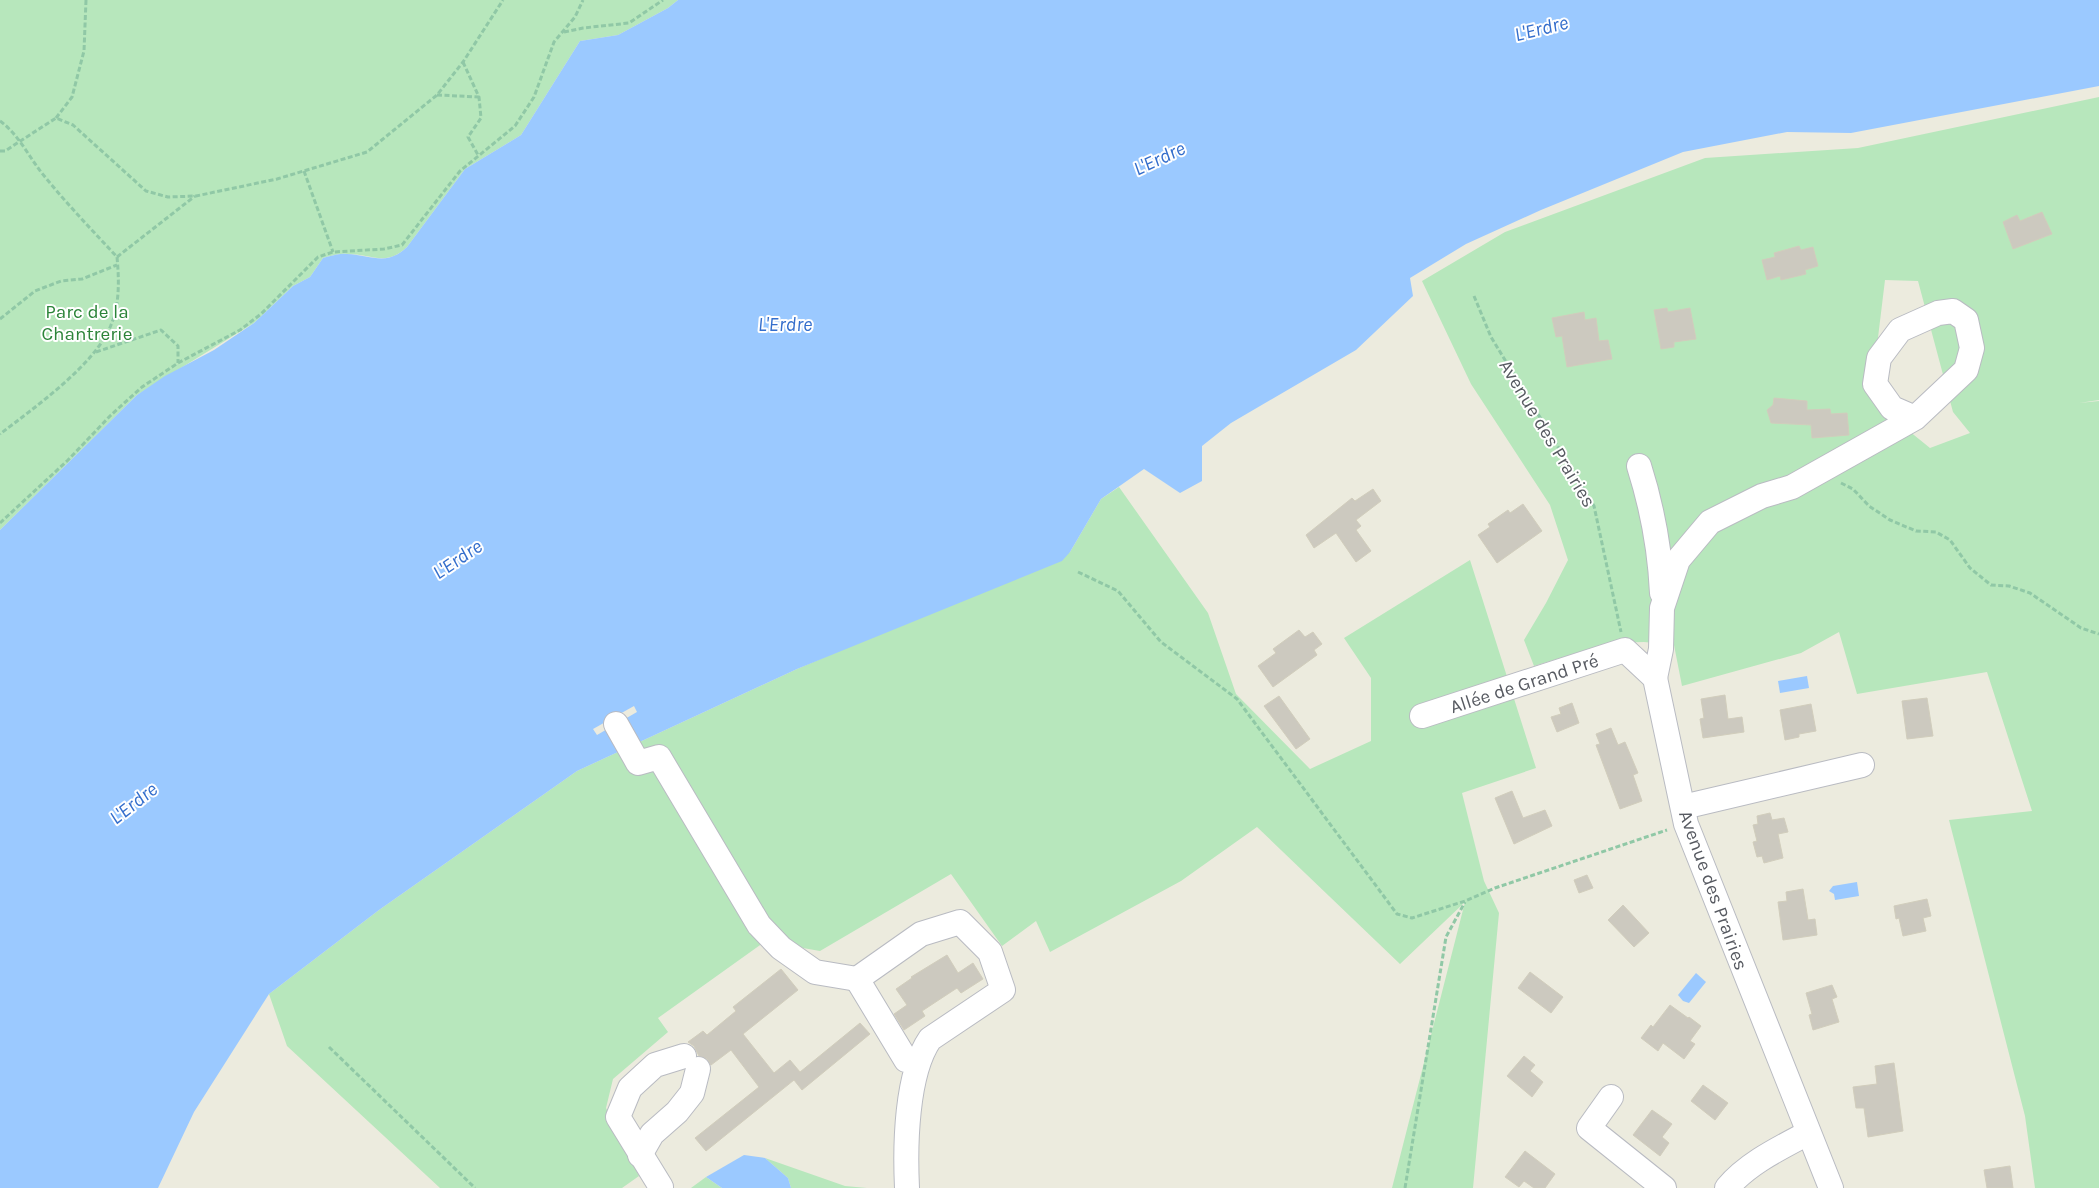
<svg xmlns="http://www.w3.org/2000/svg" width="2099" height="1188" font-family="Karla,sans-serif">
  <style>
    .green { fill: #b7e7bc; fill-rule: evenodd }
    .water { fill: #9bc9ff }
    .pier { fill: #ecebde }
    .building { fill: #ccc9bf; stroke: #d1cdbc }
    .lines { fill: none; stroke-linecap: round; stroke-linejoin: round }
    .minor-casing { stroke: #b9bbc2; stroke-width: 26 }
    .path { stroke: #90c8a6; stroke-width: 3; stroke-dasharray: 5 2.5; stroke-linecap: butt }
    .minor { stroke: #fff; stroke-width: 24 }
    .labels { text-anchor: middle; stroke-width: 4; stroke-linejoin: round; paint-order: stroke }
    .park-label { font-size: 19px; fill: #2c8439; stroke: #fff }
    .street-label { font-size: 19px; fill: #575a61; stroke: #fff }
    .water-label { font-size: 20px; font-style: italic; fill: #346ecc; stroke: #fff }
  </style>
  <rect width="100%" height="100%" fill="#ecebde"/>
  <g class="green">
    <path d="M 0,0 L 678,0 L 668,8 L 618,35 L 580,41 L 521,135 L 465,169 L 407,247 C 386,267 372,254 347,254 C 339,253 331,256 323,258 L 310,277 L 293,286 L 254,323 L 137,395 L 0,530 Z"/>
    <path d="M 2099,97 L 2099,400 L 2079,403 L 2099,401 L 2099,1188 L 2035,1188 L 2025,1116 L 1949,820 L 2032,811 L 1987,672 L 1857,694 L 1839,632 L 1801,653 L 1682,686 L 1674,645 L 1644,642 L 1609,643 L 1534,666 L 1524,640 L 1546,603 L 1568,560 L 1550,505 L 1471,384 L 1422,281 L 1505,232 L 1705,158 L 1858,148 ZM 1885,280 L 1918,281 L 1953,412 L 1970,433 L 1930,448 L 1909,431 L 1876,354 Z"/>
    <path d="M 1119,487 L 1208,613 L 1236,694 L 1310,769 L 1371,741 L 1371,678 L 1344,638 L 1470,560 L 1536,768 L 1462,793 L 1484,881 L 1499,913 L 1473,1188 L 1392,1188 L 1465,902 L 1400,964 L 1257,827 L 1181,881 L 1050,952 L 1036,921 L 1002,946 L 951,874 L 820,951 L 803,948 L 777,933 L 658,1018 L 668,1032 L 613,1079 L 606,1108 L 639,1176 L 622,1188 L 440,1188 L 287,1046 L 269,994 L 379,910 L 577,771 L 797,669 L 1070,552 L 1101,499 Z"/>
    <path d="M 765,1158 L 845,1186 L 867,1188 L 791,1188 L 788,1178 Z"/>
    <path d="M 706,1177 L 722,1188 L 691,1188 Z"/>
  </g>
  <g class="water">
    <path d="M 678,0 L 2099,0 L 2099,86 L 1851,133 L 1787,132 L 1683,152 L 1541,210 L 1466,244 L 1410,278 L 1413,296 L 1356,350 L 1231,423 L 1202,446 L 1202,481 L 1180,493 L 1144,469 L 1101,499 L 1070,552 L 1062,561 L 797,669 L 577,771 L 379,910 L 269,994 L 194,1112 L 158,1188 L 0,1188 L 0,530 L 137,395 L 165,376 L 214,350 L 254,323 L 293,286 L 310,277 L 323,258 C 331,256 339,253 347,254 C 372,255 386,267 407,247 L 465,169 L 521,135 L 580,41 L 618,35 L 668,8 Z"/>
    <path d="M 1807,676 L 1809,688 L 1780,693 L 1778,681 Z"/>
    <path d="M 1857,882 L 1859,896 L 1835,900 L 1834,894 L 1829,891 L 1833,886 Z"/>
    <path d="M 1696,973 L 1706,982 L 1689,1003 L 1683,1001 L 1678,995 Z"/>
    <path d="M 744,1155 L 765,1158 L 788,1178 L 791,1188 L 722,1188 L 706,1177 Z"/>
  </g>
  <path class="pier" d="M 634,706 L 637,712 L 597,735 L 593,729 Z"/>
  <g class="building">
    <path d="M 2042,212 L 2052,234 L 2013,249 L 2003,222 L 2017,215 L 2020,221 Z"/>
    <path d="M 1799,246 L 1801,250 L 1813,247 L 1818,266 L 1805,270 L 1806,274 L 1781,280 L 1780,276 L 1767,280 L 1762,260 L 1775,257 L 1774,253 Z"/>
    <path d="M 1667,308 L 1668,312 L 1690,308 L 1696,339 L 1674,342 L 1674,347 L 1661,349 L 1654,310 Z"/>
    <path d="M 1584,312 L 1585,320 L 1596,318 L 1599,341 L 1608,340 L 1612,359 L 1567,367 L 1562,336 L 1556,337 L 1552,318 Z"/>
    <path d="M 1774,398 L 1807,401 L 1807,410 L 1830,409 L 1831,414 L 1847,413 L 1849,435 L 1812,438 L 1811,425 L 1771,423 L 1767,410 L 1773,405 Z"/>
    <path d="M 1373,489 L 1381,501 L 1356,520 L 1361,526 L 1356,530 L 1371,551 L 1356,562 L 1336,533 L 1314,548 L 1306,535 L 1352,498 L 1355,501 Z"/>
    <path d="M 1523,504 L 1542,531 L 1497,563 L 1478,535 L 1490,527 L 1488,524 L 1508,510 L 1510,513 Z"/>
    <path d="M 1299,630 L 1305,637 L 1313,632 L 1322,644 L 1314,650 L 1317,655 L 1273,687 L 1258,666 L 1276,653 L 1273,649 Z"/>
    <path d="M 1725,695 L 1728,719 L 1742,717 L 1744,732 L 1703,738 L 1700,719 L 1704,718 L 1701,699 Z"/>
    <path d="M 1279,696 L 1310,739 L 1296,749 L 1264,706 Z"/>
    <path d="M 1927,698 L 1933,736 L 1907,739 L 1902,701 Z"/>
    <path d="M 1572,703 L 1579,723 L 1557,732 L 1551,717 L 1561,714 L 1559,708 Z"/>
    <path d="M 1811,704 L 1816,731 L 1799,734 L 1799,737 L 1785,740 L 1780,710 Z"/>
    <path d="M 1611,728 L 1618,745 L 1625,742 L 1638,773 L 1633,775 L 1642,801 L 1620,809 L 1596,745 L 1600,744 L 1596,734 Z"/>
    <path d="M 1512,791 L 1523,818 L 1545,810 L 1552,826 L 1514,844 L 1495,798 Z"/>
    <path d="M 1770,813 L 1772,820 L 1784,818 L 1788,832 L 1778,834 L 1783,858 L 1764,863 L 1762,856 L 1757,857 L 1753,842 L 1757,841 L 1753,825 L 1758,824 L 1757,816 Z"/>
    <path d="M 1587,875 L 1593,888 L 1579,893 L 1574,880 Z"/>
    <path d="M 1803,889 L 1808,920 L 1815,919 L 1817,935 L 1783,940 L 1778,902 L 1787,901 L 1786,892 Z"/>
    <path d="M 1927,899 L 1931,916 L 1923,918 L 1926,931 L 1903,936 L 1899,918 L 1896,919 L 1894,906 Z"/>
    <path d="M 1623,905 L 1649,933 L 1634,947 L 1608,920 Z"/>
    <path d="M 947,955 L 958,973 L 973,963 L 983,979 L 961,993 L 957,988 L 922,1011 L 925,1016 L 904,1030 L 894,1014 L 907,1005 L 896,989 L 912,978 L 911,977 Z"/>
    <path d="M 781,969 L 798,990 L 743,1034 L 774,1073 L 790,1060 L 800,1072 L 860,1023 L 870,1034 L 802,1090 L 794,1080 L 706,1151 L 695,1138 L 759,1087 L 731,1050 L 711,1065 L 707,1059 L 699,1056 L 694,1046 L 688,1042 L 703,1031 L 707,1035 L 736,1011 L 733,1007 Z"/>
    <path d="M 1530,972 L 1563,997 L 1551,1013 L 1518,988 Z"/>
    <path d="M 1832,985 L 1837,997 L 1832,999 L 1839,1022 L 1813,1030 L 1809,1015 L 1812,1014 L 1806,993 Z"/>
    <path d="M 1670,1005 L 1688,1018 L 1689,1017 L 1701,1026 L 1690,1041 L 1695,1044 L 1684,1059 L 1663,1043 L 1658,1051 L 1641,1038 L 1651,1025 L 1653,1027 Z"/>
    <path d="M 1524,1056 L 1535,1065 L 1530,1071 L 1543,1082 L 1532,1097 L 1507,1076 Z"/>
    <path d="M 1894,1063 L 1903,1131 L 1868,1137 L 1864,1108 L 1856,1108 L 1853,1087 L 1877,1084 L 1875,1066 Z"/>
    <path d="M 1703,1085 L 1728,1103 L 1715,1120 L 1691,1101 Z"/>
    <path d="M 1652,1110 L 1672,1124 L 1662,1137 L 1669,1143 L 1660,1156 L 1633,1135 Z"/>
    <path d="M 1525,1151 L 1555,1174 L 1545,1188 L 1534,1188 L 1524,1181 L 1519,1187 L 1505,1177 Z"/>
    <path d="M 2010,1166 L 2013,1188 L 1987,1188 L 1984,1170 Z"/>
  </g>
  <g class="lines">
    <defs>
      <g id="minor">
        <path d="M 1639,466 C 1652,507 1660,550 1662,593"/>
        <path d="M 1655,678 L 1661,649 L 1662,608 L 1678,560 L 1710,522 L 1762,496 L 1792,487 L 1915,418 L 1966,370 L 1972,348 L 1966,320 L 1953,311 L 1938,313 L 1900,330 L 1879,358 L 1875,384 L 1892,408 L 1915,418"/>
        <path d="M 1422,716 L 1625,650 L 1655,678 L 1686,824 L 1831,1188"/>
        <path d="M 616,724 L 638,763 L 659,757 L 759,925 L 781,948 L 815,972 L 857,979"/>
        <path d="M 1683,807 L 1862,765"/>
        <path d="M 1611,1097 L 1589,1128 L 1664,1188"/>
        <path d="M 640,1155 L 652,1134 L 677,1112 L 692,1093 L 698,1069"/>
        <path d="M 661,1187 L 618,1117 L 630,1088 L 655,1065 L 684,1056"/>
        <path d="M 907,1188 C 905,1146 906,1074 930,1039 L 1003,990 L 990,952 L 960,922 L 921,934 L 857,979 L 906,1060 L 918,1063"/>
        <path d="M 1727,1188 C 1748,1163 1780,1148 1808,1133"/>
      </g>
    </defs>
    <use href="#minor" class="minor-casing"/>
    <g class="path">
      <path d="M 564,32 L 583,28 L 629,23 L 663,0"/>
      <path d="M 463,62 L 479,97 L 481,118 L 468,137 L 478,155"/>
      <path d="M 437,95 L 479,97"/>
      <path d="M 56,118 L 72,97 L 84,51 L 86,0"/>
      <path d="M 0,121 C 18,134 28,155 41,172 C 65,202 91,229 117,257 C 119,278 120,304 111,325 C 96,364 34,408 0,434"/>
      <path d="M 0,151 L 5,151 L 56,118 L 73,125 L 146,191 L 168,197 L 196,196 L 277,179 L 367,152 L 437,95 L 463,62 L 503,0"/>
      <path d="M 304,171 L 333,252"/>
      <path d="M 117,257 L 195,196"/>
      <path d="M 1474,296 L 1491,337 L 1594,506 L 1621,632"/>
      <path d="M 0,319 L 35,291 L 61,281 L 82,279 L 117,265"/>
      <path d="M 96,352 L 161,330 L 178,346 L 178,363"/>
      <path d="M 1841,483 L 1853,489 L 1869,506 L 1890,520 L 1916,531 L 1936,532 L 1950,540 L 1970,568 L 1991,585 L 2009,586 L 2030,593 L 2081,628 L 2099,634"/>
      <path d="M 0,523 L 68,460 L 111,415 L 142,387 L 178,363 L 240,330 L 261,314 L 318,257 L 333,252 L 384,249 L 402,245 L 460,171 L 515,126 L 534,97 L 554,42 L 575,17 L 583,0"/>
      <path d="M 1078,572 L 1118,591 L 1161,642 L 1237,699 L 1397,914 L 1412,918 L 1465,901 L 1495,888 L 1667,830"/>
      <path d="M 329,1047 L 475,1188"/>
      <path d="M 1405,1188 L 1446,937 L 1465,902"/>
    </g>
    <use href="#minor" class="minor"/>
  </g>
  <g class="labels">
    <g class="park-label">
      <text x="87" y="318">Parc de la<tspan x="87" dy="22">Chantrerie</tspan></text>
    </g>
    <g class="street-label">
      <text transform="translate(1548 433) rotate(59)" y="7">Avenue des Prairies</text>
      <text transform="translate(1524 683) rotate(-18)" y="7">Allée de Grand Pré</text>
      <text transform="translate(1714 890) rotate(70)" y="7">Avenue des Prairies</text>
    </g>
    <g class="water-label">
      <text transform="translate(1541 28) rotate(-14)" y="7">L'Erdre</text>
      <text transform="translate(1159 158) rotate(-25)" y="7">L'Erdre</text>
      <text x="785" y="331">L'Erdre</text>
      <text transform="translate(457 559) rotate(-34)" y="7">L'Erdre</text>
      <text transform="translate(133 803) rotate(-38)" y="7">L'Erdre</text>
    </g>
  </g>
</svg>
